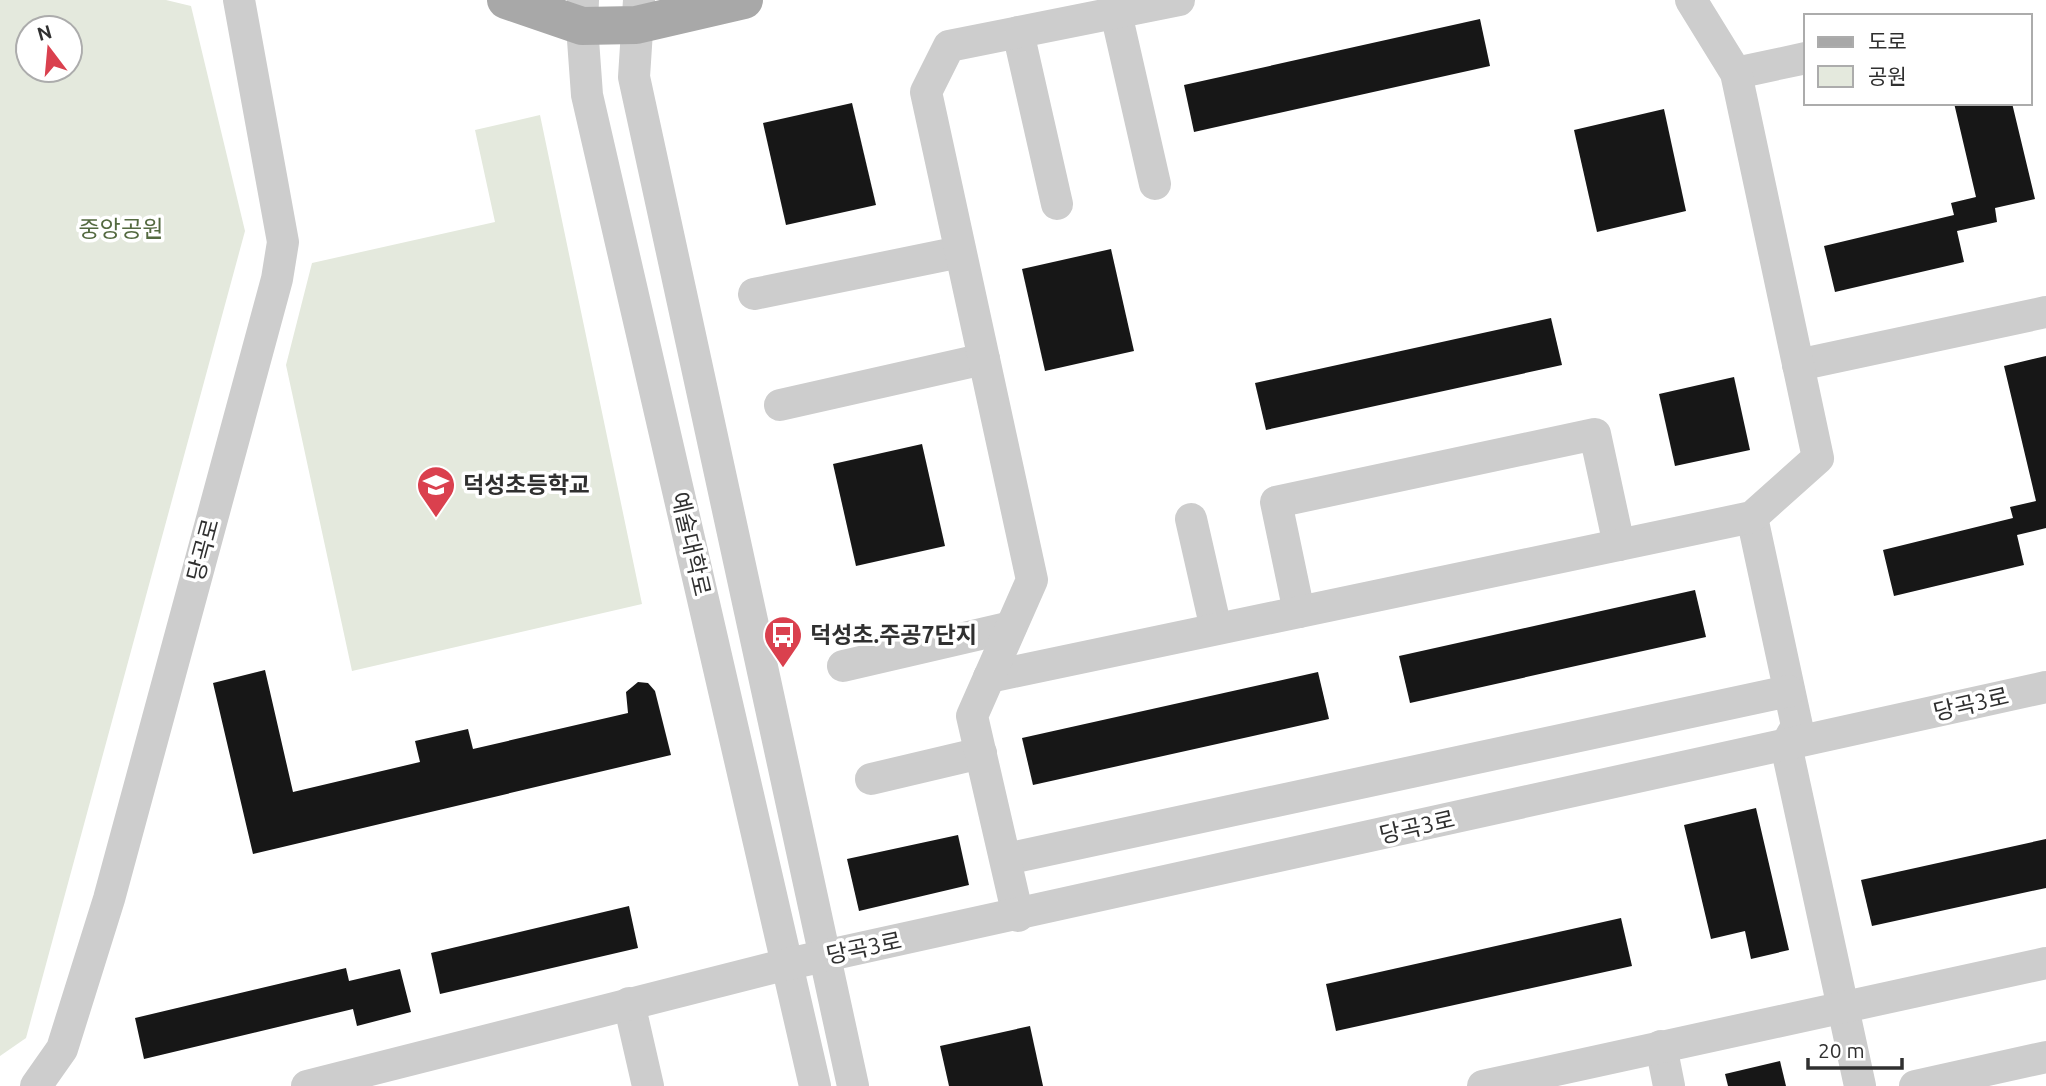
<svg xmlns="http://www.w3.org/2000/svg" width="2046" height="1086" font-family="Ubuntu,'Noto Sans KR',sans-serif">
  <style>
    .green { fill: #e4e9dd; fill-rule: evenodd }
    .building { fill: #171717 }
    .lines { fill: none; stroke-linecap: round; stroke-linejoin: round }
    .minor { stroke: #cdcdcd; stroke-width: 32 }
    .major { stroke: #a8a8a8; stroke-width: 38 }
    .labels { text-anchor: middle; stroke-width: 7; stroke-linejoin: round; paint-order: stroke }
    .park-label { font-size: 23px; fill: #546a40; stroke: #fff }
    .poi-label { font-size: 23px; font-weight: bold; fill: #303030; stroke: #fff; text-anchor: start }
    .street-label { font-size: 23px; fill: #303030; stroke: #fff }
  </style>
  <rect width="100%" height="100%" fill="#fff"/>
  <g class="green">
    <path d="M 0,0 L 166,0 L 191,6 L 245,231 L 26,1038 L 0,1056 ZM 70,28 L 70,70 L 28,70 L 28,28 Z"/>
    <path d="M 540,115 L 642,604 L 352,671 L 286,365 L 312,263 L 495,222 L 475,130 Z"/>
  </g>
  <g class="building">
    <path d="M 1480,19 L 1490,66 L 1194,132 L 1184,85 Z"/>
    <path d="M 852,103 L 876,205 L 786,225 L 763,123 Z"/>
    <path d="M 1954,103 L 2012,103 L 2035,199 L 1995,208 L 1997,222 L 1957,231 L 1964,262 L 1835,292 L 1824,246 L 1954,215 L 1951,203 L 1976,197 Z"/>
    <path d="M 1664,109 L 1686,211 L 1597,232 L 1574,130 Z"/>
    <path d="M 1111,249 L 1134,351 L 1045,371 L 1022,269 Z"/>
    <path d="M 1551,318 L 1562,365 L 1266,430 L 1255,383 Z"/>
    <path d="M 2046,356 L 2046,528 L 2017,535 L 2024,565 L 1894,596 L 1883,550 L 2013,518 L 2010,507 L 2036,501 L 2004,366 Z"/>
    <path d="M 1734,377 L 1750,450 L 1675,466 L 1659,394 Z"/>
    <path d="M 922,444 L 945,546 L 856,566 L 833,464 Z"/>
    <path d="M 1695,590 L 1706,637 L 1410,703 L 1399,656 Z"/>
    <path d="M 265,670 L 293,792 L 420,762 L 415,741 L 468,729 L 473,749 L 628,713 L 626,692 L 638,682 L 648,683 L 655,691 L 671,755 L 253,854 L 213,683 Z"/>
    <path d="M 1318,672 L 1329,719 L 1033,785 L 1022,738 Z"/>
    <path d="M 1756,808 L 1789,950 L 1751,959 L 1745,931 L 1711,939 L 1684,825 Z"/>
    <path d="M 958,835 L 969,885 L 859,911 L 847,859 Z"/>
    <path d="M 2046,839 L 2046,888 L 1872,926 L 1861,880 Z"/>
    <path d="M 629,906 L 638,948 L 440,994 L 431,953 Z"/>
    <path d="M 1621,918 L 1632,966 L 1336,1031 L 1326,984 Z"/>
    <path d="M 346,968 L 349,981 L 400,969 L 411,1012 L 357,1026 L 353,1009 L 144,1059 L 135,1018 Z"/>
    <path d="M 1030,1026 L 1043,1086 L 949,1086 L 940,1046 Z"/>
    <path d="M 1780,1061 L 1786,1086 L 1728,1086 L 1725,1074 Z"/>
  </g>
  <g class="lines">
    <g class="minor">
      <path d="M 583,0 L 582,26 L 587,95 L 815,1086"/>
      <path d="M 639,0 L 634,77 L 853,1086"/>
      <path d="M 1116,13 L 1155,184"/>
      <path d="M 1018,32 L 1057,204"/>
      <path d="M 1736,73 L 1806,58"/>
      <path d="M 754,294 L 960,252"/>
      <path d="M 1798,365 L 2046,312"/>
      <path d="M 780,405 L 984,359"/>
      <path d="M 1752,517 L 1797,726 L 1786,745 L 1860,1086"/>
      <path d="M 1191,519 L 1216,629"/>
      <path d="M 1299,612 L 1276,502 L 1595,434 L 1619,545"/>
      <path d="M 843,666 L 1011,627"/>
      <path d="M 989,677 L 1752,517 L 1818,458 L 1736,73 L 1691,0"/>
      <path d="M 871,779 L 981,753"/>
      <path d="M 1006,859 L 1789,691"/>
      <path d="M 1018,916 L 972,716 L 1032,580 L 926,92 L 949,46 L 1179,0"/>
      <path d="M 629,1003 L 648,1086"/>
      <path d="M 1661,1046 L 1669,1086"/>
      <path d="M 36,1086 L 62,1049 L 109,899 L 277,279 L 283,242 L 239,0"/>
      <path d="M 307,1086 L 788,964 L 2046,687"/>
      <path d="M 1483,1086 L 2046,963"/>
      <path d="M 1915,1086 L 2046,1057"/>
    </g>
    <path class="major" d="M 506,0 L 582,26 L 636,25 L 744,0"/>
  </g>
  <defs>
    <symbol id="school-pin" viewBox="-11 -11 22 30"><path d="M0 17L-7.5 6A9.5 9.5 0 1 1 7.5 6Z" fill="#da404e" stroke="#fff"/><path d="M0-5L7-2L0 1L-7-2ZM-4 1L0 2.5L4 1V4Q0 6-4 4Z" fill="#fff"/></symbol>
    <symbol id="bus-pin" viewBox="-11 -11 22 30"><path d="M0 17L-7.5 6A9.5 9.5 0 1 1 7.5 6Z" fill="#da404e" stroke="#fff"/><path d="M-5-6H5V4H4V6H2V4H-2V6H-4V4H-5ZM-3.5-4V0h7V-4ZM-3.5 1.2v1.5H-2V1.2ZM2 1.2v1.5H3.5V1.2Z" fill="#fff"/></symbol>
  </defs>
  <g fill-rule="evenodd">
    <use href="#school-pin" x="414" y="463" width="44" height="60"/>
    <use href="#bus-pin" x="761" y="613" width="44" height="60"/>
  </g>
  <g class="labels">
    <g class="park-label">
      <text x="121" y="237">중앙공원</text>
    </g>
    <g class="poi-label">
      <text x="463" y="493">덕성초등학교</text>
      <text x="810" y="643">덕성초.주공7단지</text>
    </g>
    <g class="street-label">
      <text transform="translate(691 544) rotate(77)" y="8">예술대학로</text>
      <text transform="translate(203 550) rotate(-75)" y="8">당곡로</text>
      <text transform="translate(1971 704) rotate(-13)" y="8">당곡3로</text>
      <text transform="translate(1417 827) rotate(-13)" y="8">당곡3로</text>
      <text transform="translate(864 948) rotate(-12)" y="8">당곡3로</text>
    </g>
  </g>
  <rect x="1804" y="14" width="228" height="91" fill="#ffffff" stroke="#acacac" stroke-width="2"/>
  <rect x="1818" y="37" width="35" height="10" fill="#a8a8a8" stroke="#acacac" stroke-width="2"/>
  <text x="1868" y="49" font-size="21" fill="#303030">도로</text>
  <rect x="1818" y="66" width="35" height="21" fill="#e4e9dd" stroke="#acacac" stroke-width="2"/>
  <text x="1868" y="84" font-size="21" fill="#303030">공원</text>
  <g transform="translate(49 49) rotate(344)"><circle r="33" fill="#ffffff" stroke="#acacac" stroke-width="2"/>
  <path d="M0-5L12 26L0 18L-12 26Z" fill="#da404e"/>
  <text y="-10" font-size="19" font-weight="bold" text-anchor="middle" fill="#303030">N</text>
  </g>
  <path d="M1808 1058v10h94v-10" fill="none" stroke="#303030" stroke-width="3.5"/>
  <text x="1818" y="1058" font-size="21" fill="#303030" stroke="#ffffff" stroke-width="5" paint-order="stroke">20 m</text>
</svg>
